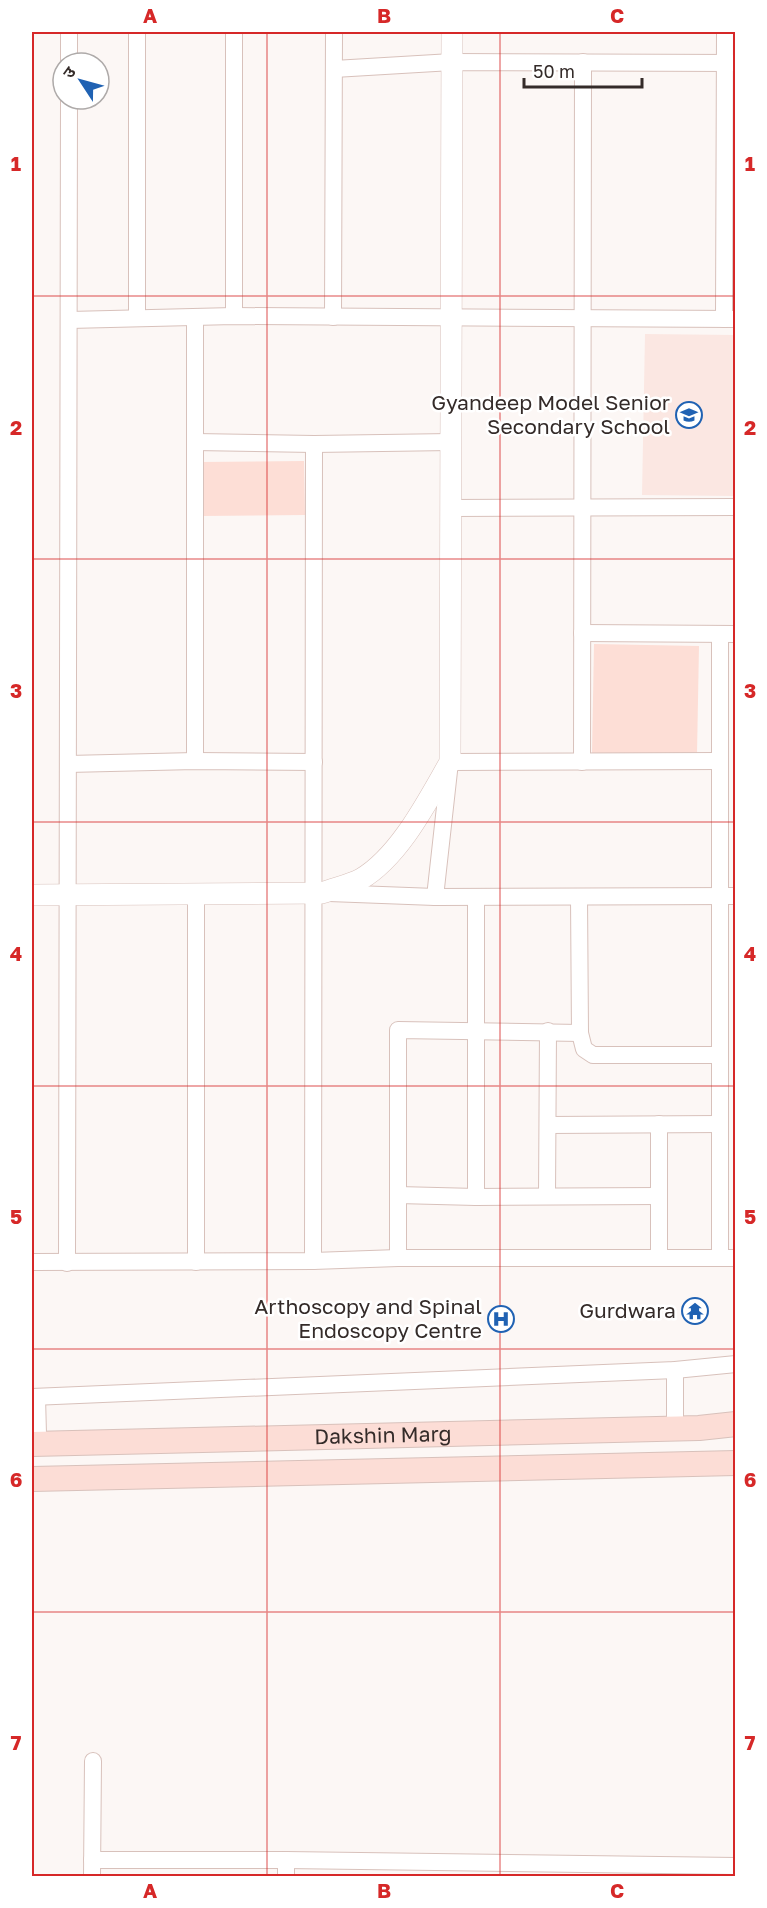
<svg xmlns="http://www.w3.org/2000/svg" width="767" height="1908" font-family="'Golos Text','Noto Sans Devanagari',sans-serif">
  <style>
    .built { fill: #fbe7e2 }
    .green { fill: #fdded6 }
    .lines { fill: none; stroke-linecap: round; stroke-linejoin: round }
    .minor-casing { stroke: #d8c1bb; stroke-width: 18 }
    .tertiary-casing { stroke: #d8c1bb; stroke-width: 22 }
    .secondary-casing { stroke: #d8c1bb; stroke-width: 26 }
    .minor { stroke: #fff; stroke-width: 16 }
    .tertiary { stroke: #fff; stroke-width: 21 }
    .secondary { stroke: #fcddd6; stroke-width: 24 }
    .grid { fill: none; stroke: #d62828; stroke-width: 1.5; stroke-opacity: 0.55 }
    .labels { text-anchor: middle; stroke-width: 5; stroke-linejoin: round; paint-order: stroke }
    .poi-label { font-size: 21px; fill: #342b29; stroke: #fff; text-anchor: end }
    .street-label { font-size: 21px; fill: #342b29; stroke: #fff }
    .neatline { fill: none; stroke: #d62828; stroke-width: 2 }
    .grid-label { font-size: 20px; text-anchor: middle; font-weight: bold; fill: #d62828 }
  </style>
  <rect width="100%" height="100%" fill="#fcf7f5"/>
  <g class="built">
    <rect x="729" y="225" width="6" height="87"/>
    <path d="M 645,334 L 735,335 L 735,496 L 642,495 Z"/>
  </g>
  <g class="green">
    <path d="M 304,461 L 305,515 L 202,516 L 201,462 Z"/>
    <path d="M 594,644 L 699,646 L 697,754 L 592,753 Z"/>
  </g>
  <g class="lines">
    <defs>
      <g id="minor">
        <path d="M 69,63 L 69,32"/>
        <path d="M 334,69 L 452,62 L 736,63"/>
        <path d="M 234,316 L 234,32"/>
        <path d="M 333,317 L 334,32"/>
        <path d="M 137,318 L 137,32"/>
        <path d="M 724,319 L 725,32"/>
        <path d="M 69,320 L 234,316 L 736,319"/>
        <path d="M 195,442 L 314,444 L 451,442"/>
        <path d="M 451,508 L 736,507"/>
        <path d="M 582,633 L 736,634"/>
        <path d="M 195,761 L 195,317"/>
        <path d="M 582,762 L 583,62"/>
        <path d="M 68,764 L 195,761 L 314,762"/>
        <path d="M 329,893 L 435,897 L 736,896"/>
        <path d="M 435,897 L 450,762 L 720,761"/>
        <path d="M 579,897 L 580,1033 L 584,1049 L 593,1055 L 720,1055"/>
        <path d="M 548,1125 L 720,1124"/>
        <path d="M 398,1195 L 476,1197 L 659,1196"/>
        <path d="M 547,1196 L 548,1031"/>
        <path d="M 476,1197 L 476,898"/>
        <path d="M 398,1258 L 398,1030 L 580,1033"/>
        <path d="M 659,1258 L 659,1124"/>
        <path d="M 720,1258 L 720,634"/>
        <path d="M 313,1261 L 314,444"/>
        <path d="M 32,1262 L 313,1261 L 398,1258 L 736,1258"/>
        <path d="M 196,1262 L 196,895"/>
        <path d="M 67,1263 L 69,99"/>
        <path d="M 675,1370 L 675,1429"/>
        <path d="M 32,1397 L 675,1370 L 736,1364"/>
        <path d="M 37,1397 L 38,1434"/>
        <path d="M 92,1860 L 286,1860 L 736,1866"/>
        <path d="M 286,1860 L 286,1876"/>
        <path d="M 92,1876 L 93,1761"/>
      </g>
      <path id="tertiary" d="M 32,895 L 322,893 C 335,888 350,885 361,879 C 400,856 428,800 450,762 L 452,32"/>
      <g id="secondary">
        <path id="s1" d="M 32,1444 L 699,1428 L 736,1424"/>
        <path d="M 32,1479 L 736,1463"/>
      </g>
    </defs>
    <use href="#minor" class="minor-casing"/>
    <use href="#tertiary" class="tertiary-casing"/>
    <use href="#secondary" class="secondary-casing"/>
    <use href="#minor" class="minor"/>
    <use href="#tertiary" class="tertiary"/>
    <use href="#secondary" class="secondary"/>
  </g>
  <path class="grid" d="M 267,32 L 267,1876M 500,32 L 500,1876M 32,296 L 736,296M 32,559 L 736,559M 32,822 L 736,822M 32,1086 L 736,1086M 32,1349 L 736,1349M 32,1612 L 736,1612"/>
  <defs>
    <symbol id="school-ring" viewBox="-11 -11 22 22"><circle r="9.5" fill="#fff" stroke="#2062b3" stroke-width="1.5"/><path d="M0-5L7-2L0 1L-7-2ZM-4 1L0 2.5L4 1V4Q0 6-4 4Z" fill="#2062b3"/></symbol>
    <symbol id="temple-ring" viewBox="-11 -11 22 22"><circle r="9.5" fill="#fff" stroke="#2062b3" stroke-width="1.5"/><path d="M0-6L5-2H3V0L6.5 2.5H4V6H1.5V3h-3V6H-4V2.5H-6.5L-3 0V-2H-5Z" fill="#2062b3"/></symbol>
    <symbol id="hospital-ring" viewBox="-11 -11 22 22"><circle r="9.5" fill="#fff" stroke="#2062b3" stroke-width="1.5"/><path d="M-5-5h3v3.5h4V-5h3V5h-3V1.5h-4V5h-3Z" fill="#2062b3"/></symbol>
  </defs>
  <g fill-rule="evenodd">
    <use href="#school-ring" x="674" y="400" width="30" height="30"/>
    <use href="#temple-ring" x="680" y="1296" width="30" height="30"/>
    <use href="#hospital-ring" x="486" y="1304" width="30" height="30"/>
  </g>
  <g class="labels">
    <g class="poi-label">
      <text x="670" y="410">Gyandeep Model Senior<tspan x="670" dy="24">Secondary School</tspan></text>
      <text x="482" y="1314">Arthoscopy and Spinal<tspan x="482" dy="24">Endoscopy Centre</tspan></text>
      <text x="676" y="1318">Gurdwara</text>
    </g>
    <g class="street-label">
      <text dy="7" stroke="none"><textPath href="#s1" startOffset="351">Dakshin Marg</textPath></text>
    </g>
  </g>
  <rect width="767" height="1908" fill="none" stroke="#ffffff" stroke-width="66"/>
  <g transform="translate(81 81) rotate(306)"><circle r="28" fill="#ffffff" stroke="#aeaaa9" stroke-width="1.5"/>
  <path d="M0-4.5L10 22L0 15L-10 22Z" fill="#2062b3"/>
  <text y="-9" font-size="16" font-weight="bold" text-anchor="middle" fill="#342b29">उ</text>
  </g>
  <path d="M524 78v9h118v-9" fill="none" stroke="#342b29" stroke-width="3"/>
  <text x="533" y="78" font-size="18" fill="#342b29" stroke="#ffffff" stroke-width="4.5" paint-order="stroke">50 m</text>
  <rect x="33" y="33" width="701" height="1842" class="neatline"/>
  <g class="grid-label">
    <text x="150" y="23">A</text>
    <text x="384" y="23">B</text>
    <text x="617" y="23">C</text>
    <text x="16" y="171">1</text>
    <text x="750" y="171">1</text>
    <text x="16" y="435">2</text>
    <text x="750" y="435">2</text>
    <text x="16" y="698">3</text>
    <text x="750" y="698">3</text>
    <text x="16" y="961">4</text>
    <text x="750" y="961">4</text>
    <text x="16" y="1224">5</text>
    <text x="750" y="1224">5</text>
    <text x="16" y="1487">6</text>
    <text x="750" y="1487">6</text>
    <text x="16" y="1750">7</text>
    <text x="750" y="1750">7</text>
    <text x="150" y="1898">A</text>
    <text x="384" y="1898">B</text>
    <text x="617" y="1898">C</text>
  </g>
</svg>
